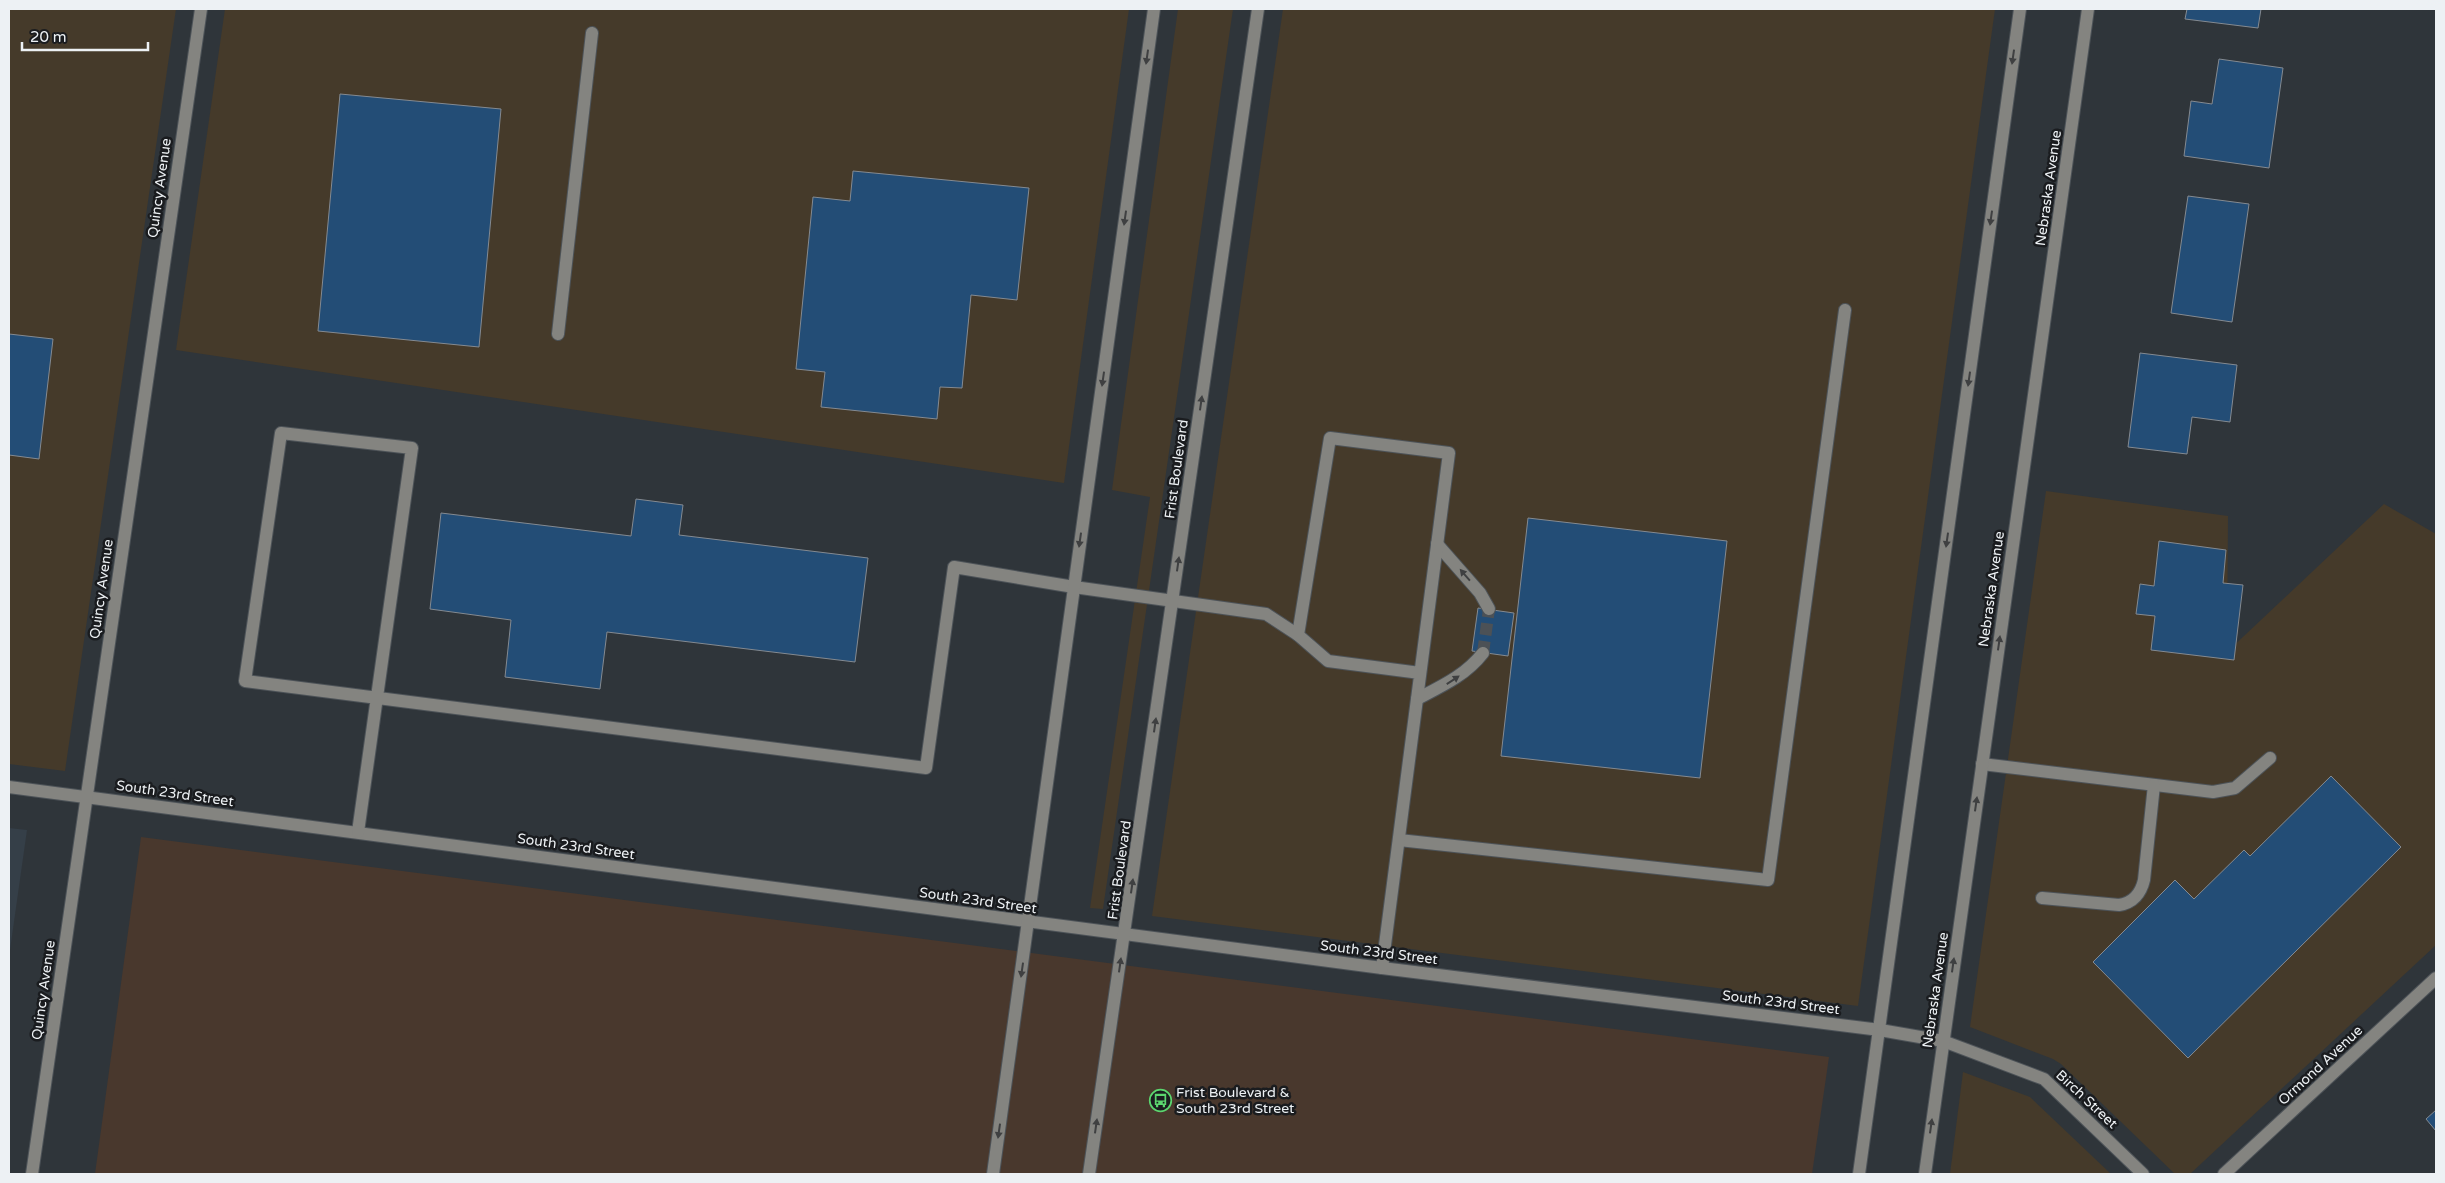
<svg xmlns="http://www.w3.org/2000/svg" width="2445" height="1183" font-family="'Varela Round',sans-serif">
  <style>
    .commercial { fill: #453a2a }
    .built { fill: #353f48 }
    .medical { fill: #49382d }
    .building { fill: #234d76; stroke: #848a91 }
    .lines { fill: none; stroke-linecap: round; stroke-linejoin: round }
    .minor-tunnel { stroke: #4c5156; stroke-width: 12; stroke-dasharray: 12 6; stroke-linecap: butt }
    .minor-casing { stroke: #4d5358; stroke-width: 14 }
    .minor { stroke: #848480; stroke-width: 12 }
    .oneway { fill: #3f4041 }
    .labels { text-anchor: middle; stroke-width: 5; stroke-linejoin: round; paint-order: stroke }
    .street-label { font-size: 14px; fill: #edf1f4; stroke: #1a1c1f }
    .poi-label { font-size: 14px; fill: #edf1f4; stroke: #1a1c1f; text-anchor: start }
  </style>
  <rect width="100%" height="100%" fill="#2f353a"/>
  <g class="commercial">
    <path d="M 9,9 L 176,9 L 65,771 L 9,764 Z"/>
    <path d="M 225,9 L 1129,9 L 1064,483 L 176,350 Z"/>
    <path d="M 1178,9 L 1233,9 L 1103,909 L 1090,908 L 1150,497 L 1112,490 Z"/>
    <path d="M 1283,9 L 1995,9 L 1858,1006 L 1152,916 Z"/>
    <path d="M 2046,491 L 2228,516 L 2227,652 L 2384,504 L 2436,534 L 2436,945 L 2190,1174 L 2175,1174 L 2061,1064 L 2053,1059 L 1970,1027 Z"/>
    <path d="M 1963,1072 L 2030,1097 L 2111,1174 L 1950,1174 Z"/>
  </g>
  <path class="built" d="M 9,828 L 27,830 L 9,957 Z"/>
  <path class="medical" d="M 141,837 L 1829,1057 L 1812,1174 L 95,1174 Z"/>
  <g class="building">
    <path d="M 2187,9 L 2261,9 L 2258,28 L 2185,19 Z"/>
    <path d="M 2219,59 L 2283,68 L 2269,168 L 2184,156 L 2191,101 L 2212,104 Z"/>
    <path d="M 340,94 L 501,109 L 479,347 L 318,331 Z"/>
    <path d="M 853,171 L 1029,188 L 1017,300 L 971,295 L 962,388 L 940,387 L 937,419 L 821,407 L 825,372 L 796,369 L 813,197 L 850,201 Z"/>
    <path d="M 2188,196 L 2249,204 L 2232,322 L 2171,313 Z"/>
    <path d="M 9,334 L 53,339 L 39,459 L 9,455 Z"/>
    <path d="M 2140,353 L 2237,365 L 2230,422 L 2192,417 L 2187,454 L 2128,447 Z"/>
    <path d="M 636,499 L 683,505 L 679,535 L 868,558 L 855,662 L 607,632 L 600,689 L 505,677 L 511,620 L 430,609 L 441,513 L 631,536 Z"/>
    <path d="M 1528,518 L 1727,541 L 1700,778 L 1501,756 Z"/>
    <path d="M 2159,541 L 2226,550 L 2223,583 L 2243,585 L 2234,660 L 2151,650 L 2155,616 L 2136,614 L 2140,584 L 2154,586 Z"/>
    <path d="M 1478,608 L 1514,613 L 1508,656 L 1472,651 Z"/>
    <path d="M 2331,776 L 2401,847 L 2188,1058 L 2093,962 L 2175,880 L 2194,899 L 2244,850 L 2250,856 Z"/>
    <path d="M 2436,1110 L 2436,1131 L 2426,1119 Z"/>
  </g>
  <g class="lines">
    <path class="minor-tunnel" d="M 1483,653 L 1489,609"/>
    <defs>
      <g id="minor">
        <path d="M 558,334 L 592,33"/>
        <path d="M 1437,544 L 1480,593 L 1489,609"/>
        <path d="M 1417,699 C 1442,686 1466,675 1483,653"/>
        <path d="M 1982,764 L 2213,792 L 2235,788 L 2270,758"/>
        <path d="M 9,787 L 1382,968 L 1880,1030 L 1943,1041 L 2044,1079 L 2143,1174"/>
        <path d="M 358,832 L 412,448 L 281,433 L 245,681 L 926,768 L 954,567 L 1074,587 L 1266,614 L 1298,635"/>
        <path d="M 1399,840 L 1768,880 L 1845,310"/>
        <path d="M 2042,898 L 2119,905 C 2133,903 2141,893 2144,880 L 2154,785"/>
        <path d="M 1382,968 L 1449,453 L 1330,438 L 1298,635 L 1328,661 L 1420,673"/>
        <path d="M 32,1174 L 201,9"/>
        <path d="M 993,1174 L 1154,9"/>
        <path d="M 1089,1174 L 1258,9"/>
        <path d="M 1859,1174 L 2020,9"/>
        <path d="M 1925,1174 L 2088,9"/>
        <path d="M 2224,1174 L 2436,978"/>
      </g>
    </defs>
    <use href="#minor" class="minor-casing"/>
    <use href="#minor" class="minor"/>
  </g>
  <defs><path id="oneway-solid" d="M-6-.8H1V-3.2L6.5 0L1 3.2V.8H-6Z" transform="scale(1.25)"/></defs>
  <g class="oneway">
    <use href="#oneway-solid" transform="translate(1147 57) rotate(98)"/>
    <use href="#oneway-solid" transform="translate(2013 57) rotate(98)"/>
    <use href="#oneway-solid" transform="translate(1125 218) rotate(98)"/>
    <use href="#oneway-solid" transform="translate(1991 218) rotate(98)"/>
    <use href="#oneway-solid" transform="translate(1103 379) rotate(98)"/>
    <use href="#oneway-solid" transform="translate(1969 379) rotate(98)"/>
    <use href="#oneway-solid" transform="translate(1201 403) rotate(-82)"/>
    <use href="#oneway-solid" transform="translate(1080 540) rotate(98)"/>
    <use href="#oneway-solid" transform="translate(1947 540) rotate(98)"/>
    <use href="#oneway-solid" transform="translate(1178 564) rotate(-82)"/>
    <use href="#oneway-solid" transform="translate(1465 575) rotate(-131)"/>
    <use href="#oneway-solid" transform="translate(1999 643) rotate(-82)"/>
    <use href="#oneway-solid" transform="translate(1453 680) rotate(-33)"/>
    <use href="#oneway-solid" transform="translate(1155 725) rotate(-82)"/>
    <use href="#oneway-solid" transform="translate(1976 804) rotate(-82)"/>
    <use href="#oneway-solid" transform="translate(1132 886) rotate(-82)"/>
    <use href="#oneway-solid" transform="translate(1120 965) rotate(-82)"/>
    <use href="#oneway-solid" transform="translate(1953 965) rotate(-82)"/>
    <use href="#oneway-solid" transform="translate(1022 970) rotate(98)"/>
    <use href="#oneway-solid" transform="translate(1096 1126) rotate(-82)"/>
    <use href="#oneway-solid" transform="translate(1931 1126) rotate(-82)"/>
    <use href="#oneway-solid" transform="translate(999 1131) rotate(98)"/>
  </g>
  <defs>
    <symbol id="bus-ring" viewBox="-11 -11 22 22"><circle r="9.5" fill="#1a1c1f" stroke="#5bd56e" stroke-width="1.5"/><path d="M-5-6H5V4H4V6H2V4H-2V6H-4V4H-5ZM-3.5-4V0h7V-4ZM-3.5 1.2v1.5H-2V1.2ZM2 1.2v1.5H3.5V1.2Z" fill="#5bd56e"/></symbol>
  </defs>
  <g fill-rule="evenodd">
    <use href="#bus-ring" x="1148" y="1088" width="25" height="25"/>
  </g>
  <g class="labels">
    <g class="street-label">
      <text transform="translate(159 188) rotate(-82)" y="5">Quincy Avenue</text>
      <text transform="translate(2048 188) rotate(-82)" y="5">Nebraska Avenue</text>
      <text transform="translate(1176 469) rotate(-82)" y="5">Frist Boulevard</text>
      <text transform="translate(101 589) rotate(-82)" y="5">Quincy Avenue</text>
      <text transform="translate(1991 589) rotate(-82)" y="5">Nebraska Avenue</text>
      <text transform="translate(175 793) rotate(8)" y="5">South 23rd Street</text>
      <text transform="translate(576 846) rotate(8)" y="5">South 23rd Street</text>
      <text transform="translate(1119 870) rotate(-82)" y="5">Frist Boulevard</text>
      <text transform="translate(978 900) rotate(8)" y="5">South 23rd Street</text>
      <text transform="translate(1379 952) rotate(7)" y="5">South 23rd Street</text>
      <text transform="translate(43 990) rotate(-82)" y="5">Quincy Avenue</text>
      <text transform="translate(1935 990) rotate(-82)" y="5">Nebraska Avenue</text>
      <text transform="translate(1781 1002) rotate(7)" y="5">South 23rd Street</text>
      <text transform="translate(2320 1065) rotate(-43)" y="5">Ormond Avenue</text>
      <text transform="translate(2087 1099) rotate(43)" y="5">Birch Street</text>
    </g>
    <g class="poi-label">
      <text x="1176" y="1097">Frist Boulevard &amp;<tspan x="1176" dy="16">South 23rd Street</tspan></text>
    </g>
  </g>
  <rect width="2445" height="1183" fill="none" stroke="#edf1f4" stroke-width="20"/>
  <path d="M22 42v8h126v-8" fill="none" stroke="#edf1f4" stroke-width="2.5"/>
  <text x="30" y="42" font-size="15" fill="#edf1f4" stroke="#1a1c1f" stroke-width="4" paint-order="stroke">20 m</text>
</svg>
